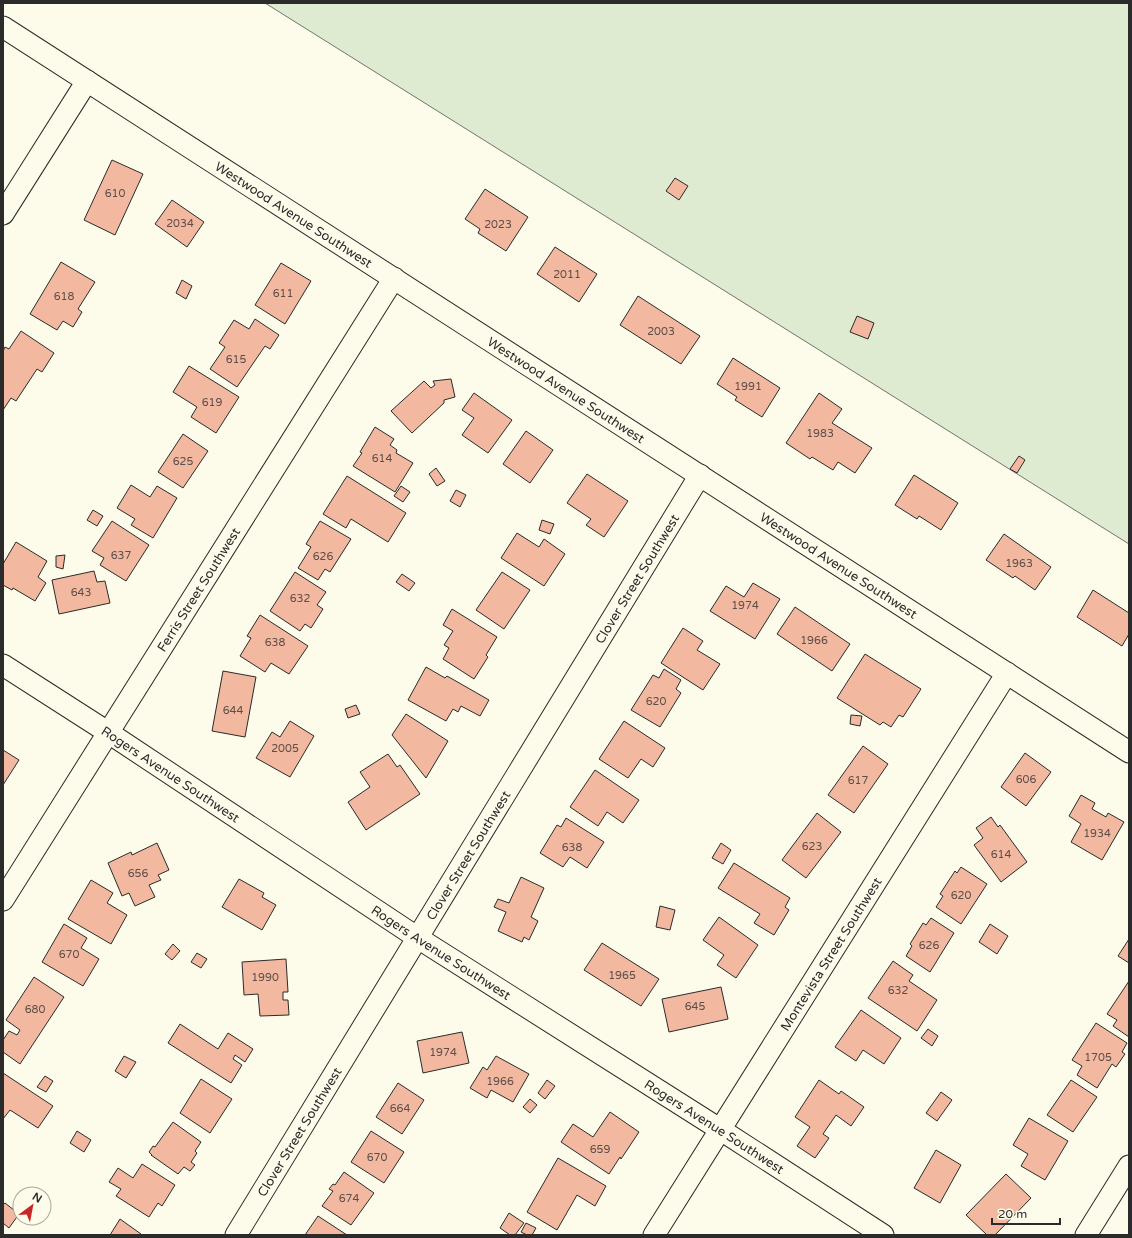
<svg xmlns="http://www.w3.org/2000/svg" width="1132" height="1238" font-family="'Varela Round',sans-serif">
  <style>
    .green { fill: #deebd1; stroke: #74746e }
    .building { fill: #f2b8a0; stroke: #2b2b2b }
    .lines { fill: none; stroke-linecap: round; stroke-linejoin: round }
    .street-casing { stroke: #2b2b2b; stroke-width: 23 }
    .street { stroke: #fdfbea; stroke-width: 21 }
    .labels { text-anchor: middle; stroke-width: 3; stroke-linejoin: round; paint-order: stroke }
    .number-label { font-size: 11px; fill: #5d4e48 }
    .street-label { font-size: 13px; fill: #2b2b2b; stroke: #fdfbea }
  </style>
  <rect width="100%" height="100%" fill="#fdfbea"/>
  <path class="green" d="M 265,3 L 1129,3 L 1129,544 Z"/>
  <g class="building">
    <path d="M 112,160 L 143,174 L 115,235 L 84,220 Z"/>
    <path d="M 675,178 L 688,186 L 679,200 L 666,191 Z"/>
    <path d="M 485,189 L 528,217 L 506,251 L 478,233 L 480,229 L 465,219 Z"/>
    <path d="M 172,200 L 204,222 L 187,247 L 155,224 Z"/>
    <path d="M 555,247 L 597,274 L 579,302 L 537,274 Z"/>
    <path d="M 61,262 L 95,282 L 78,309 L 82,312 L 73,327 L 63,321 L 57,330 L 30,314 Z"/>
    <path d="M 281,263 L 311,281 L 285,324 L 255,305 Z"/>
    <path d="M 182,280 L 192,286 L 186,299 L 176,293 Z"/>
    <path d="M 638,296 L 700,336 L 681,364 L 620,325 Z"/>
    <path d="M 857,316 L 874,323 L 868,339 L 850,332 Z"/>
    <path d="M 255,319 L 279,335 L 270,349 L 265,346 L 237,387 L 210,369 L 225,347 L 219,343 L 234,320 L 249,329 Z"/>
    <path d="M 21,331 L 54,353 L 42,372 L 37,369 L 16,401 L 11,398 L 3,410 L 3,351 L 5,347 L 9,349 Z"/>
    <path d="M 733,358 L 780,388 L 762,417 L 735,400 L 737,397 L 717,384 Z"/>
    <path d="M 189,366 L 239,397 L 216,433 L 191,417 L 197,407 L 173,392 Z"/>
    <path d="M 451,379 L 455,397 L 444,400 L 444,403 L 412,433 L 391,411 L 424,381 L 431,388 L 435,385 L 433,381 Z"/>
    <path d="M 474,393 L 512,420 L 488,453 L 462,435 L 474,418 L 462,410 Z"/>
    <path d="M 819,393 L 842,409 L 832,423 L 872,448 L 855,473 L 838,462 L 833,470 L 812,457 L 810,459 L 786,443 Z"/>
    <path d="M 375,427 L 394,439 L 390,445 L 397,450 L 396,453 L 413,463 L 395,492 L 353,466 L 362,453 L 360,452 Z"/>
    <path d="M 526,431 L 553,450 L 530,483 L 503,464 Z"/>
    <path d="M 183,434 L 208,451 L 183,488 L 158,472 Z"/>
    <path d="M 1019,456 L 1025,460 L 1017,473 L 1010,469 Z"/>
    <path d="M 436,468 L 445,481 L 437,486 L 429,474 Z"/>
    <path d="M 587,474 L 628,501 L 604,537 L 586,525 L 591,519 L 567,503 Z"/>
    <path d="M 914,475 L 958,503 L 941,530 L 919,516 L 917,519 L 895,505 Z"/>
    <path d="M 347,476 L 406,513 L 388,542 L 351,519 L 346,528 L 323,514 Z"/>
    <path d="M 131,485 L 150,497 L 157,486 L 177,498 L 153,538 L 131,525 L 135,519 L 117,508 Z"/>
    <path d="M 401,486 L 410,492 L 403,502 L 394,496 Z"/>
    <path d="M 456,490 L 466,495 L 460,507 L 450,501 Z"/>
    <path d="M 93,510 L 103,516 L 97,526 L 87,520 Z"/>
    <path d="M 542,520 L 554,524 L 550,534 L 539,530 Z"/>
    <path d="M 112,521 L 149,545 L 126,581 L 100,565 L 104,558 L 92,551 Z"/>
    <path d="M 320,521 L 351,539 L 330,572 L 325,569 L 318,580 L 298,568 L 311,547 L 306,544 Z"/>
    <path d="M 517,533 L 539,547 L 544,539 L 565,554 L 544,586 L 501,558 Z"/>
    <path d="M 1004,534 L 1051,567 L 1035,590 L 1015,576 L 1013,578 L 986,560 Z"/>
    <path d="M 16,542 L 47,561 L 38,577 L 46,583 L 35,601 L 13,588 L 12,590 L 3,585 L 3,564 Z"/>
    <path d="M 65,555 L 63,569 L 56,567 L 56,556 Z"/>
    <path d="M 94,571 L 97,582 L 105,581 L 110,603 L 59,614 L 52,580 Z"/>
    <path d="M 295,572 L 326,592 L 317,605 L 323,609 L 311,628 L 305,624 L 300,631 L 270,611 Z"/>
    <path d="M 502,572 L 530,590 L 504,629 L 476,610 Z"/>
    <path d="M 402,574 L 415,583 L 409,591 L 396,582 Z"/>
    <path d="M 753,583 L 780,599 L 755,639 L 710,611 L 726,586 L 744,597 Z"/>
    <path d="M 1093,590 L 1129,613 L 1129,634 L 1122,646 L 1077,617 Z"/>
    <path d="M 795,607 L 850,644 L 832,671 L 777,634 Z"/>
    <path d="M 452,609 L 497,637 L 486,655 L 488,657 L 474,679 L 443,659 L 449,648 L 444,645 L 453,631 L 443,625 Z"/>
    <path d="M 260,615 L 308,646 L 289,674 L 271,663 L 265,672 L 240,656 L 251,638 L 247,636 Z"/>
    <path d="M 683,628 L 703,641 L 697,650 L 720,664 L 703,690 L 661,663 Z"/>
    <path d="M 865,654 L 921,689 L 903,717 L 899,715 L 891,727 L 883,722 L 880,725 L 837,698 Z"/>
    <path d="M 426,667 L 445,678 L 447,676 L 489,700 L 480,716 L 461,706 L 458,712 L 453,709 L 446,721 L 408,700 Z"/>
    <path d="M 664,669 L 681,680 L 676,689 L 681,693 L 660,727 L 631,710 L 653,675 L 659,678 Z"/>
    <path d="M 223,671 L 256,677 L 245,737 L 212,731 Z"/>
    <path d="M 356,705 L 360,714 L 348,718 L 345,709 Z"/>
    <path d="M 406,714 L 448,741 L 426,778 L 392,735 Z"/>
    <path d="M 851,715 L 862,716 L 860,726 L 850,724 Z"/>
    <path d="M 290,721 L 314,736 L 290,777 L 256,758 L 272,732 L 280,737 Z"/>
    <path d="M 624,721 L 665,748 L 653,767 L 641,759 L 628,778 L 599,759 Z"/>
    <path d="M 863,746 L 888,764 L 854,813 L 828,795 Z"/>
    <path d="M 3,750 L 19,760 L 3,785 Z"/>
    <path d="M 1025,753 L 1051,772 L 1026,806 L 1001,787 Z"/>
    <path d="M 388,754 L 397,767 L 400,765 L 420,794 L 366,830 L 348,802 L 370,787 L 360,772 Z"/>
    <path d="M 595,770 L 639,800 L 623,823 L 607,812 L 598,826 L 570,807 Z"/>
    <path d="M 1081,795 L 1095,803 L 1092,809 L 1106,817 L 1108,813 L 1124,822 L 1102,860 L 1071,842 L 1081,824 L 1069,816 Z"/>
    <path d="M 817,813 L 841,832 L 806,878 L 782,860 Z"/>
    <path d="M 991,817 L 998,827 L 1000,825 L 1027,862 L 1001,882 L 974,845 L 983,838 L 976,828 Z"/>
    <path d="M 566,818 L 604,842 L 587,868 L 570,857 L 563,867 L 540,853 L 557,825 L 561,827 Z"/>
    <path d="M 157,843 L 169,870 L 158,875 L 161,880 L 149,885 L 155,897 L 135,906 L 129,893 L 122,896 L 108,863 L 131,852 L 132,855 Z"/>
    <path d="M 721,843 L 731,850 L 723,864 L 712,858 Z"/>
    <path d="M 734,863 L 790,898 L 785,907 L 789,910 L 774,935 L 754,923 L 760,914 L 718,888 Z"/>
    <path d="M 961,867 L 987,884 L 961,924 L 936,907 L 943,896 L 940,894 L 955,871 L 957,873 Z"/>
    <path d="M 521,877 L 544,888 L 531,917 L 538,921 L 529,940 L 524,937 L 522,942 L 498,931 L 506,912 L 494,907 L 498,899 L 509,903 Z"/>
    <path d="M 239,879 L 264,893 L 262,897 L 276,905 L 262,930 L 222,907 Z"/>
    <path d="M 91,880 L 113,893 L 107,903 L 127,915 L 111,944 L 68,919 Z"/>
    <path d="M 660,906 L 675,910 L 670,930 L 656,927 Z"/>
    <path d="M 719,917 L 758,945 L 736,978 L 717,965 L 724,955 L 703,940 Z"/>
    <path d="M 931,918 L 954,933 L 930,972 L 906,956 L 912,946 L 910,944 L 923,923 L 926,925 Z"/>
    <path d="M 64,924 L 87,938 L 81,948 L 99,959 L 83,986 L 42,962 Z"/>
    <path d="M 990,924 L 1008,936 L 997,954 L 979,942 Z"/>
    <path d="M 1129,939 L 1129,963 L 1118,956 Z"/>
    <path d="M 602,943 L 659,979 L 641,1006 L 584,970 Z"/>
    <path d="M 173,944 L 180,951 L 172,960 L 165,954 Z"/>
    <path d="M 197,953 L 207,959 L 201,968 L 191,962 Z"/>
    <path d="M 286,959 L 288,992 L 283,992 L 283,1000 L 288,1000 L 289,1015 L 260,1016 L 258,994 L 244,995 L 242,962 Z"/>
    <path d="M 893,961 L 913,975 L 909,981 L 937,1000 L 917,1031 L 868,998 Z"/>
    <path d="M 34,977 L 64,997 L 20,1064 L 3,1052 L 3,1040 L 9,1031 L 17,1035 L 20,1030 L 6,1020 Z"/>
    <path d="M 1129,981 L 1129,1037 L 1113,1026 L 1117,1020 L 1107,1014 Z"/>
    <path d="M 721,987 L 728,1019 L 669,1032 L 662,999 Z"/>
    <path d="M 861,1010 L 901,1038 L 884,1064 L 863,1050 L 856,1061 L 835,1047 Z"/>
    <path d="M 1096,1023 L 1127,1043 L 1122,1052 L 1125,1054 L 1116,1067 L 1112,1064 L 1097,1088 L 1077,1075 L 1082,1066 L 1072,1060 Z"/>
    <path d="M 180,1024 L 218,1049 L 228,1033 L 253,1049 L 245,1062 L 235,1055 L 233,1059 L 242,1065 L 231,1083 L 168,1043 Z"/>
    <path d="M 928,1029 L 938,1036 L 932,1046 L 921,1038 Z"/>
    <path d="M 462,1032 L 469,1063 L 423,1073 L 417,1041 Z"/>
    <path d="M 124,1056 L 136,1062 L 126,1078 L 115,1071 Z"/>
    <path d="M 496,1056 L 529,1074 L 513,1102 L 491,1090 L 487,1098 L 470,1088 L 483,1067 L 487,1070 Z"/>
    <path d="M 3,1073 L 53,1106 L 38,1128 L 10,1110 L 3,1119 Z"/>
    <path d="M 45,1076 L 53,1081 L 46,1092 L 37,1087 Z"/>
    <path d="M 201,1079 L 232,1099 L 210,1133 L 180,1113 Z"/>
    <path d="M 547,1080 L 555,1086 L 545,1099 L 538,1093 Z"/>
    <path d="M 819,1080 L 839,1094 L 841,1091 L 864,1107 L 851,1126 L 836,1115 L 823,1134 L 829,1138 L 815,1158 L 797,1146 L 810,1127 L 795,1117 Z"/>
    <path d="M 1071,1080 L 1097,1097 L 1073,1132 L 1047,1115 Z"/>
    <path d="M 398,1083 L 424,1100 L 402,1134 L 376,1117 Z"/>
    <path d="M 941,1092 L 952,1100 L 937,1121 L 926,1113 Z"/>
    <path d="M 530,1099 L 537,1105 L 530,1113 L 523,1107 Z"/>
    <path d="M 610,1112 L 639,1132 L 621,1159 L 620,1157 L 609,1174 L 561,1142 L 573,1124 L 593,1137 Z"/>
    <path d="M 1029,1118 L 1068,1141 L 1045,1180 L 1021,1166 L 1028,1154 L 1013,1145 Z"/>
    <path d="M 173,1122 L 201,1142 L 195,1151 L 197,1153 L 191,1162 L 195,1165 L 190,1171 L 184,1167 L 178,1174 L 151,1155 L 152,1155 L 149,1152 L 153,1146 L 155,1147 Z"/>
    <path d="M 77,1131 L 91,1140 L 84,1152 L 70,1143 Z"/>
    <path d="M 371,1131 L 404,1152 L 384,1183 L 351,1162 Z"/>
    <path d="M 936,1150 L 961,1165 L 940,1203 L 914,1188 Z"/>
    <path d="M 558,1158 L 606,1186 L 595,1206 L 577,1195 L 557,1230 L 527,1212 Z"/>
    <path d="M 142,1164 L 175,1185 L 162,1206 L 158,1203 L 149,1217 L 116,1196 L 121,1189 L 109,1182 L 118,1168 L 133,1178 Z"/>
    <path d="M 344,1172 L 374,1193 L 351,1225 L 322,1206 L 333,1191 L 329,1189 L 333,1184 L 335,1185 Z"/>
    <path d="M 1006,1174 L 1031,1198 L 995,1235 L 987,1235 L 966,1215 Z"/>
    <path d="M 5,1203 L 19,1214 L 9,1228 L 3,1223 L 3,1205 Z"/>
    <path d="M 509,1213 L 524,1223 L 515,1235 L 510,1235 L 500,1228 Z"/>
    <path d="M 318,1216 L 347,1235 L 305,1235 Z"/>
    <path d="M 120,1219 L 141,1234 L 140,1235 L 110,1235 Z"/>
    <path d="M 526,1223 L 536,1228 L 532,1235 L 527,1235 L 521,1232 Z"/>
  </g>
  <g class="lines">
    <defs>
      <g id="street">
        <path id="s1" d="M 3,27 L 1129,752"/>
        <path d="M 3,214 L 87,81"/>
        <path id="s2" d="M 3,665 L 109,733 L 418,938 L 721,1130 L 883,1235"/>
        <path id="s3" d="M 3,900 L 394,278"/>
        <path id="s4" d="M 236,1235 L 700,475"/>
        <path id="s5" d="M 654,1235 L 1007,673"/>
        <path d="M 1086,1235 L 1129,1166"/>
      </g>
    </defs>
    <use href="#street" class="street-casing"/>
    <use href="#street" class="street"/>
  </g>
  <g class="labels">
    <g class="number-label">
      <text x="115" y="197">610</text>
      <text x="180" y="227">2034</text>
      <text x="498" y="228">2023</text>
      <text x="567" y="278">2011</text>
      <text x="283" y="297">611</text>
      <text x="64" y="300">618</text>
      <text x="661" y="335">2003</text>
      <text x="236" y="363">615</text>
      <text x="748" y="390">1991</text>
      <text x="212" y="406">619</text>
      <text x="820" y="437">1983</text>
      <text x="382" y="462">614</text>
      <text x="183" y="465">625</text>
      <text x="121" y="559">637</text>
      <text x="323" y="560">626</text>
      <text x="1019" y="567">1963</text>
      <text x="81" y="596">643</text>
      <text x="300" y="602">632</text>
      <text x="745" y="609">1974</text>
      <text x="814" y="644">1966</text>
      <text x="275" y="646">638</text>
      <text x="656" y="705">620</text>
      <text x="233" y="714">644</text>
      <text x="285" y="752">2005</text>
      <text x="1026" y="783">606</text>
      <text x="858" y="784">617</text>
      <text x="1097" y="837">1934</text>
      <text x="812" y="850">623</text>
      <text x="572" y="851">638</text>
      <text x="1001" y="858">614</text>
      <text x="138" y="877">656</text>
      <text x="961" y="899">620</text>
      <text x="929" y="949">626</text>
      <text x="69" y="958">670</text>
      <text x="622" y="979">1965</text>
      <text x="265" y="981">1990</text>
      <text x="898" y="994">632</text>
      <text x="695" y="1010">645</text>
      <text x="35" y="1013">680</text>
      <text x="443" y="1056">1974</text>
      <text x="1098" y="1061">1705</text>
      <text x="500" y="1085">1966</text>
      <text x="400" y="1112">664</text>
      <text x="600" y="1153">659</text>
      <text x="377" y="1161">670</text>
      <text x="349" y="1202">674</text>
    </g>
    <g class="street-label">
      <text dy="5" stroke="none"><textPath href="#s1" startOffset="346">Westwood Avenue Southwest</textPath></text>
      <text dy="5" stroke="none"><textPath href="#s1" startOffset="670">Westwood Avenue Southwest</textPath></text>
      <text dy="5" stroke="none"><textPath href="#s1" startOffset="994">Westwood Avenue Southwest</textPath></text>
      <text dy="5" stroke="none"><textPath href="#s4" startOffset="769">Clover Street Southwest</textPath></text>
      <text dy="5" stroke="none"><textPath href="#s3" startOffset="367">Ferris Street Southwest</textPath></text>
      <text dy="5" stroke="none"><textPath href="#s2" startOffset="200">Rogers Avenue Southwest</textPath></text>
      <text dy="5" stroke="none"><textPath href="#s4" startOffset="445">Clover Street Southwest</textPath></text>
      <text dy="5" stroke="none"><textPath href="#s2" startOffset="524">Rogers Avenue Southwest</textPath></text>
      <text dy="5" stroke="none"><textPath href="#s5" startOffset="332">Montevista Street Southwest</textPath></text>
      <text dy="5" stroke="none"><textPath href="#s2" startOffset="848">Rogers Avenue Southwest</textPath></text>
      <text dy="5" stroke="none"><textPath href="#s4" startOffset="121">Clover Street Southwest</textPath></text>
    </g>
  </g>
  <rect width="1132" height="1238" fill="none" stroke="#2b2b2b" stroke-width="8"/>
  <g transform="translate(32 1206) rotate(32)"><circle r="19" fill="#fdfbea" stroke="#a9a89e"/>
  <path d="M0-3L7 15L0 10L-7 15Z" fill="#c62828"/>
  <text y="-6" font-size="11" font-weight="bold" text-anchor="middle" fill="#2b2b2b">N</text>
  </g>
  <path d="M992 1218v6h68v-6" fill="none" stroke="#2b2b2b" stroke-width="2"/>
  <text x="998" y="1218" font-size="12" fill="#2b2b2b" stroke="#fdfbea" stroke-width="3" paint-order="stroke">20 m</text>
</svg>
